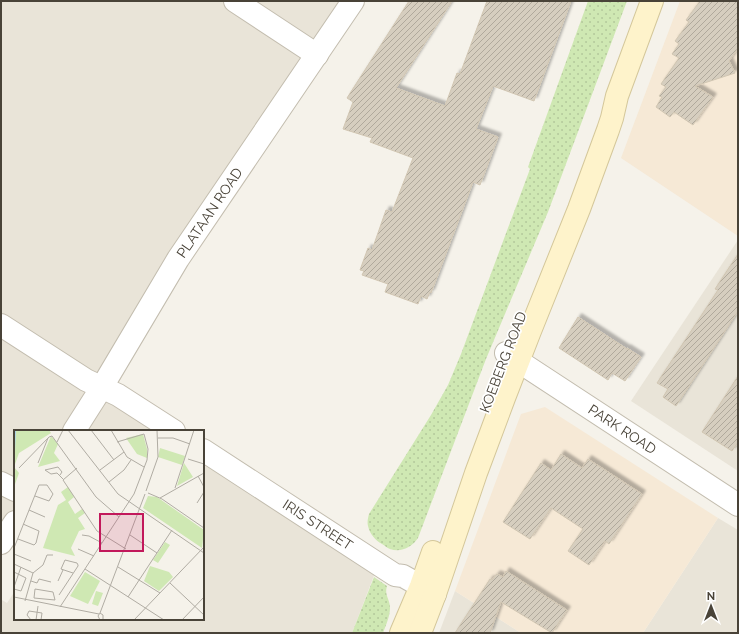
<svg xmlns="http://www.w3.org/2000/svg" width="739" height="634" font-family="Raleway,sans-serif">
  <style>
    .residential { fill: #e9e4d8 }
    .commercial { fill: #f6e9d6 }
    .grass { fill: url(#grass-dots) }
    .building { fill: url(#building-hatch); stroke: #d1c6b2; filter: url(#shadow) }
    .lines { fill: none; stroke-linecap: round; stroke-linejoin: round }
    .street-casing { stroke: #c3bdaf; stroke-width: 24 }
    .secondary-casing { stroke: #d4c79a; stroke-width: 24 }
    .street { stroke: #fff; stroke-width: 22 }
    .secondary { stroke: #fef3cb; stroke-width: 22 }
    .labels { text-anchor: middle; stroke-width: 3.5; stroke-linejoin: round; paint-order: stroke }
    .street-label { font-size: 14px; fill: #494338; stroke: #fff }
    .inset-river { fill: none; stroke: #a7d0f0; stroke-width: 2 }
    .inset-road { fill: none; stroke: #b0aca3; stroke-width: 1 }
    .view { fill: #c2185b; fill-opacity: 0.15; stroke: #c2185b; stroke-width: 2 }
    .inset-edge { fill: none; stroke: #494338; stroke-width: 2 }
  </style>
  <defs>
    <pattern id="grass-dots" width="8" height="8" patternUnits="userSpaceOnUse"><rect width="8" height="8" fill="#cfe8b3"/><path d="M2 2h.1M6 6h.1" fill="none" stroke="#b3c89b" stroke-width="1.8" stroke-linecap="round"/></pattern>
    <pattern id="building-hatch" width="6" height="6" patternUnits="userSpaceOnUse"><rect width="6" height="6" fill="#d6cebf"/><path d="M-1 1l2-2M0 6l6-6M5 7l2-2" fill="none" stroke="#b0a99c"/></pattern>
    <filter id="shadow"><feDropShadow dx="3.5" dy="-3.5" stdDeviation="1" flood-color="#0004"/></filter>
  </defs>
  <rect width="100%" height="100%" fill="#f5f2ea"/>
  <g class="residential">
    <path d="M 1,1 L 352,1 L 101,387 L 172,431 L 15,431 L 15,521 L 1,542 Z"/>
    <path d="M 738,240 L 738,471 L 631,401 Z"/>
    <path d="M 203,451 L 378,565 L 352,633 L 1,633 L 1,601 L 2,600 L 7,603 L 15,591 L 15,619 L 203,619 Z"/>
    <path d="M 718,518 L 738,530 L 738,633 L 643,633 Z"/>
    <path d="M 455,591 L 521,633 L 439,633 Z"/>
  </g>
  <g class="commercial">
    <path d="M 680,1 L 738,1 L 738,236 L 621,158 Z"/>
    <path d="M 545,407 L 718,518 L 643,633 L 521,633 L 455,591 L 521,414 Z"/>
  </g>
  <g class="grass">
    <path d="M 588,1 L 627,1 L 548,212 L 486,359 L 418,538 C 412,547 401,553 390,549 C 387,548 384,545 382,544 C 375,540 370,534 368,526 C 367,522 368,518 369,514 L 431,415 L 448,385 L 461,354 L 530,169 L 528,167 Z"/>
    <path d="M 374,577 L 387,586 C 384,595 390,599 390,608 C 390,616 386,625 383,633 L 352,633 Z"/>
  </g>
  <g class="building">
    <path d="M 409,1 L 452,1 L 396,88 L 445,106 L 457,73 L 460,74 L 487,1 L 571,1 L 534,101 L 493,86 L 476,129 L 498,137 L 480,185 L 473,182 L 431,293 L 430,292 L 427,299 L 421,296 L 418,304 L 385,292 L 388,284 L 362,275 L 364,271 L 360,270 L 368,248 L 372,250 L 386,210 L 392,212 L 413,158 L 370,142 L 372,138 L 343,129 L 353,102 L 347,98 Z"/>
    <path d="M 700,1 L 738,1 L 738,48 L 729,61 L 735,73 L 695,86 L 713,97 L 693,125 L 674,112 L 670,117 L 656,107 L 662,97 L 659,96 L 666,87 L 661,84 L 679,58 L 672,54 L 679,44 L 675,41 L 689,22 L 686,20 Z"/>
    <path d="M 738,254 L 738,311 L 676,406 L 663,397 L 668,389 L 657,383 L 718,290 L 715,289 Z"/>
    <path d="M 578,317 L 627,349 L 627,348 L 641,357 L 625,381 L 612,373 L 608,380 L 559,348 Z"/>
    <path d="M 738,376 L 738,442 L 732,451 L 702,432 Z"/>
    <path d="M 561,454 L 582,468 L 588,459 L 642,494 L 609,544 L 605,541 L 589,565 L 568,551 L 583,529 L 551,508 L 530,539 L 503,522 L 541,463 L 551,470 Z"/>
    <path d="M 506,571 L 567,610 L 552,633 L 501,602 L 490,633 L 455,633 L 490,579 L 492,580 L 497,574 L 503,577 Z"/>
  </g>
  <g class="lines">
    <defs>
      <g id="street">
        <path d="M 235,1 L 317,55"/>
        <path d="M 1,325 L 86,380 L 118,395 L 174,431"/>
        <path id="s1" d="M 506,353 L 738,505"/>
        <path id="s2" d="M 74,431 L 102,387 L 178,259 L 353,1"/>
        <path id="s3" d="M 203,450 L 395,575 L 403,576 L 435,594"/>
        <path d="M 1,483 L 15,490"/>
        <path d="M 1,543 L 15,522"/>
      </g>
      <g id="secondary">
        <path d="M 401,633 L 421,586 L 433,552"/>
        <path d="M 420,633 L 435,594 L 476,473 L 504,398 L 530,331 L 579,209 L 608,130 L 612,118 L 617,96 L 652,1"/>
      </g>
    </defs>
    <use href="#street" class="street-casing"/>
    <use href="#secondary" class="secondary-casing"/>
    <use href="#street" class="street"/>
    <use href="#secondary" class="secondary"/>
  </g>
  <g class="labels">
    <g class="street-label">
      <text dy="5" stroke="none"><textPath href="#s2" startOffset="257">PLATAAN ROAD</textPath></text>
      <text transform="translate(503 362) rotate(-69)" y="5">KOEBERG ROAD</text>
      <text dy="5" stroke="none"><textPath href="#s1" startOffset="139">PARK ROAD</textPath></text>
      <text dy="5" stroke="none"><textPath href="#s3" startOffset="137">IRIS STREET</textPath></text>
    </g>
  </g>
  <g transform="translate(14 430)">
    <rect width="190" height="190" fill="#f5f2ea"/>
    <path d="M 37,6 L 44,14 L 40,23 L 46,31 L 24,37 ZM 170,33 L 179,47 L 163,56 ZM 134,66 L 143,67 L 190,100 L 188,118 L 129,78 ZM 151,112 L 156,115 L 144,133 L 139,130 Z" fill="#cfe8b3"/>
    <path d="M 0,0 L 35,0 L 37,3 L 5,23 L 0,37 L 5,43 L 0,57 ZM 129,4 L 133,19 L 133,28 L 123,24 L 112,8 ZM 146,18 L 171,26 L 168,35 L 144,27 ZM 54,57 L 60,67 L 54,72 L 61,84 L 68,79 L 71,83 L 64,88 L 71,99 L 65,101 L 57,118 L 61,126 L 29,118 L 44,75 L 52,70 L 47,62 Z" fill="#cfe8b3"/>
    <path d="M 136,136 L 155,142 L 159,147 L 145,161 L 130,151 ZM 71,142 L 86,151 L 74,174 L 56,166 ZM 82,161 L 89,163 L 84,176 L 78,174 Z" fill="#cfe8b3"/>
    <path class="inset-river" d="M 0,20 L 1,0"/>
    <path class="inset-road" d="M 54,0 L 104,64 L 190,123M 77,0 L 100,30M 97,0 L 113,27 L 130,37M 35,7 L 38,6 L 82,67 L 105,87M 144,8 L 159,8 L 176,14M 43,12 L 49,0M 174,29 L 190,34M 24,33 L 34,8M 5,38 L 35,7M 63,38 L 49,50 L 83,101 L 112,119M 86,40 L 110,22M 46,45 L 48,42 L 44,37 L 31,40 L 37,44 L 43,43 L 49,49M 184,46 L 190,57M 95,52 L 110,40 L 117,30M 161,58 L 180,0M 132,61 L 144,27 L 143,0M 134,63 L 148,69 L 190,98M 146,68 L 190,43M 183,73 L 190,62M 15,80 L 31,87M 68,105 L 75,106 L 88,113M 116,105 L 143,123M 4,109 L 20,115 L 22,113 L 25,101 L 9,94M 0,118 L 25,55 L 33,55 L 39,64 L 35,71 L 21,66M 64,119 L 80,126M 0,124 L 17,131M 0,134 L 19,143 L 11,171M 104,137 L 146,163M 71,139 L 150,190M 0,142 L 12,148 L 7,161 L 0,159M 19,143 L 29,135 L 33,125 L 39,125M 17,151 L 23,153 L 25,149 L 37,152M 44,151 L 49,140M 156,153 L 190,185M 0,157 L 7,137M 21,159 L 39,162 L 41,170 L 20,168 ZM 45,165 L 64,136 L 64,135 L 63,133 L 51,130 L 47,139 L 59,143M 0,167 L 85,184M 114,167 L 158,100M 46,177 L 120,64 L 133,30 L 134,19 L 130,4 L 103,12M 86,183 L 131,64M 17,190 L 13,185 L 15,181 L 28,183 L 27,190M 22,190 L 24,176M 86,190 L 84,186 L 86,183 L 89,185 L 89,190M 120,190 L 190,117M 168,190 L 190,167"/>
    <path class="view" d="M 86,84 L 129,84 L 129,121 L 86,121 Z"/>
    <rect width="190" height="190" class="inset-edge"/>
  </g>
  <rect width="739" height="634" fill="none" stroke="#494338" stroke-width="4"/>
  <g transform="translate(711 606)" stroke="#ffffff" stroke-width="3" paint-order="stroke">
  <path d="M0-3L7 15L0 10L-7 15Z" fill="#494338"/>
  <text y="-6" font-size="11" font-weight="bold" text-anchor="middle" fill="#494338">N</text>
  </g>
</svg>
